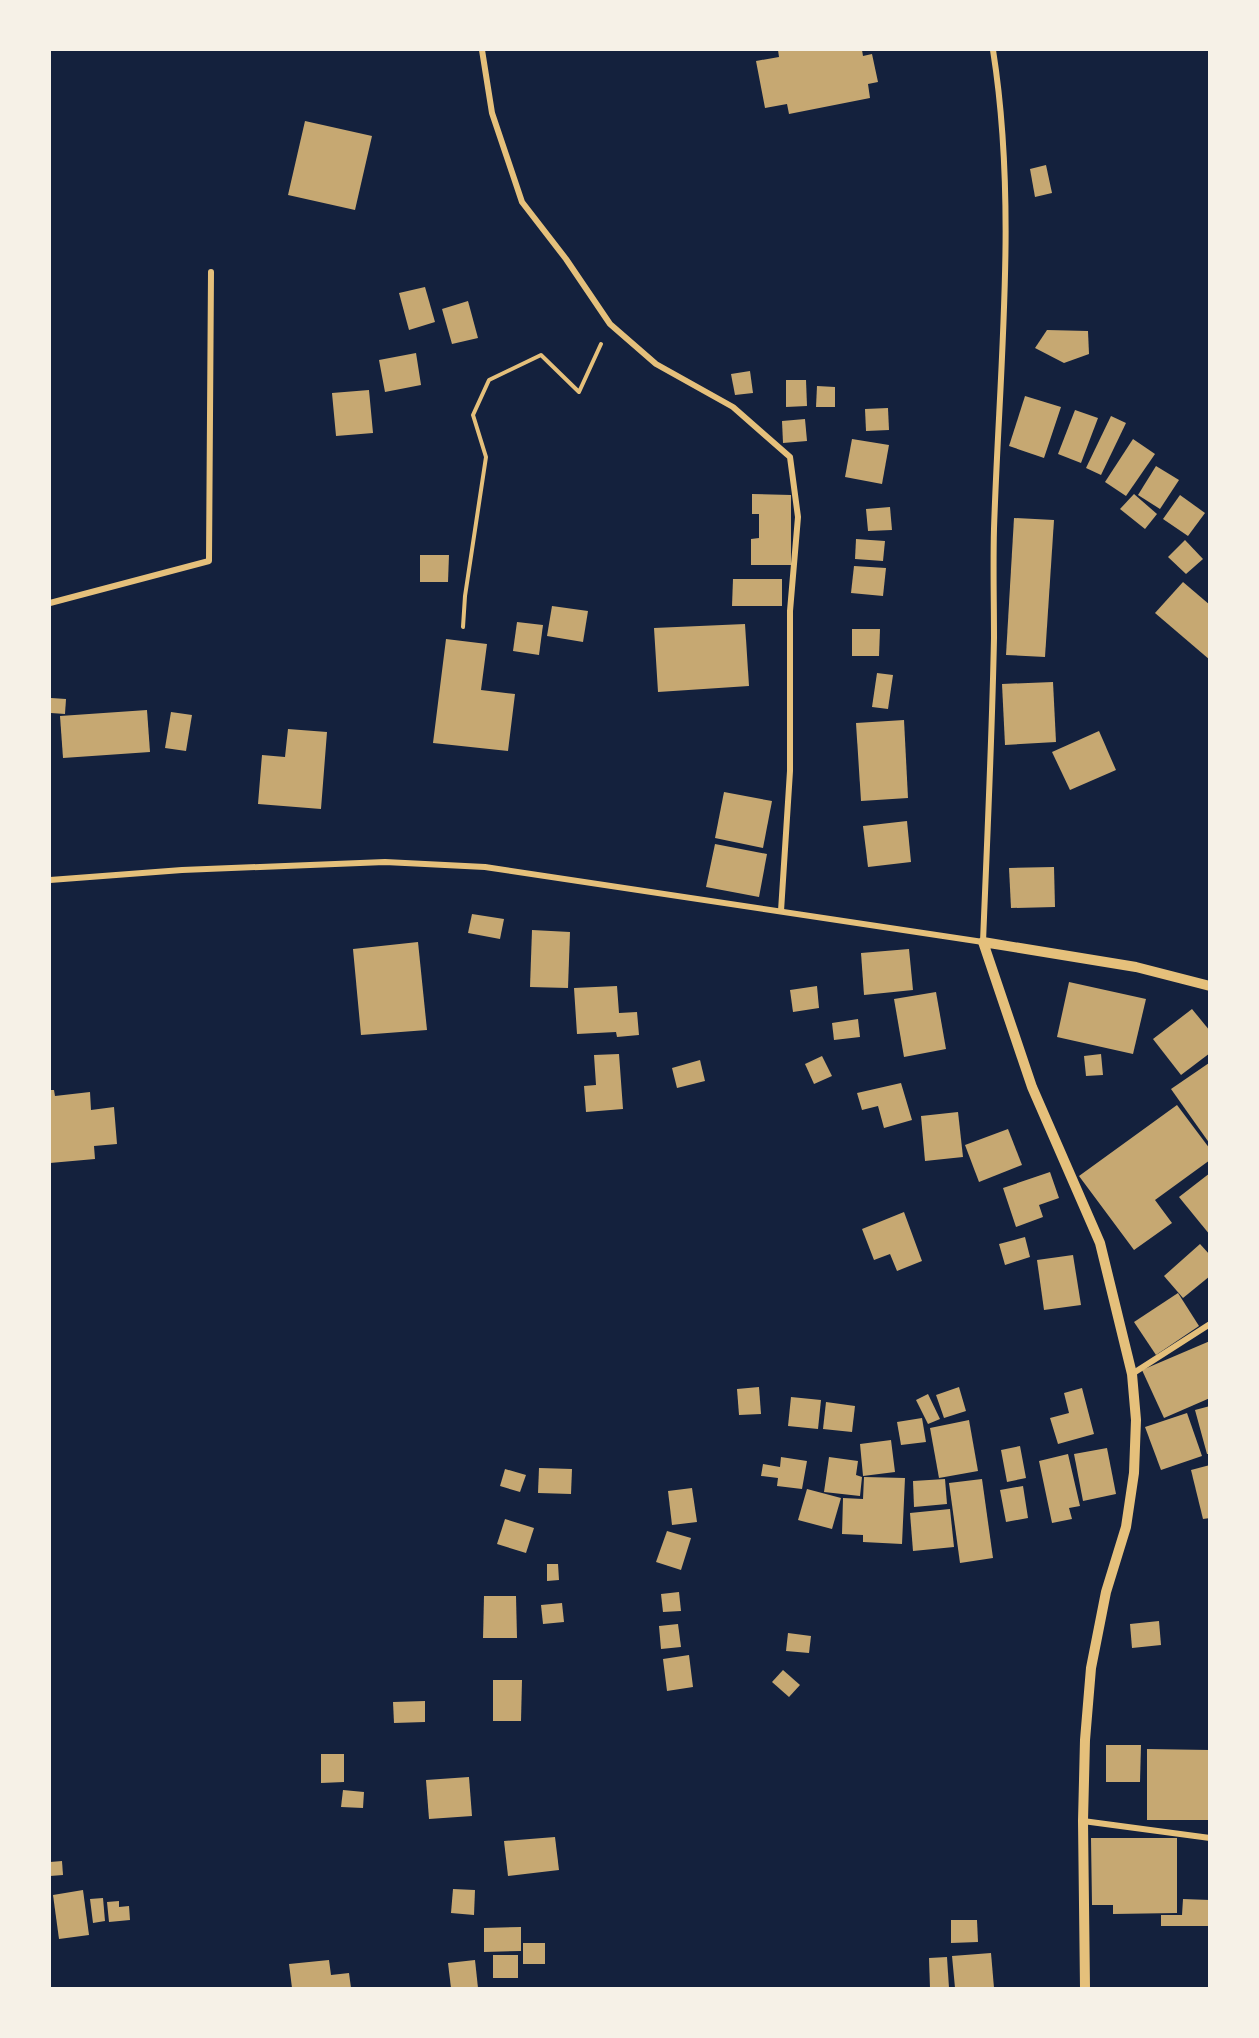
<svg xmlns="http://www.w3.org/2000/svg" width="1259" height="2038" font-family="Helvetica,sans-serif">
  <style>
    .building { fill: #c6a872 }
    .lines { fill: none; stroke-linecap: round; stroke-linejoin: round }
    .path { stroke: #e5c07b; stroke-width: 4 }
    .minor { stroke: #e5c07b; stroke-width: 6 }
    .tertiary { stroke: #e5c07b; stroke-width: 10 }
  </style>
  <rect width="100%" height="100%" fill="#14213d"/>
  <g class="building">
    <path d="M 778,50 L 862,50 L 863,56 L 872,54 L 878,82 L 868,84 L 870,98 L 789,114 L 787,104 L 765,108 L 756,61 L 779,57 Z"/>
    <path d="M 305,121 L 372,136 L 355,210 L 288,195 Z"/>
    <path d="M 1046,165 L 1052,193 L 1035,197 L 1030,169 Z"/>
    <path d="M 425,287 L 435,322 L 409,330 L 399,293 Z"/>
    <path d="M 468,301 L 478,338 L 452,344 L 442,309 Z"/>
    <path d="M 1047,330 L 1088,331 L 1089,354 L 1064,363 L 1035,348 Z"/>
    <path d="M 416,353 L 421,385 L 385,392 L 379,360 Z"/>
    <path d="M 750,371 L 753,393 L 735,395 L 731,374 Z"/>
    <path d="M 786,380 L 806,380 L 807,406 L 786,407 Z"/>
    <path d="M 817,386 L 835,387 L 835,407 L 816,407 Z"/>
    <path d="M 369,390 L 373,433 L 336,436 L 332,393 Z"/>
    <path d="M 1025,396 L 1061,407 L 1044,458 L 1009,446 Z"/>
    <path d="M 888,408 L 889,430 L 866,431 L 865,409 Z"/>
    <path d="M 1075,410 L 1098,418 L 1081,463 L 1058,454 Z"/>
    <path d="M 1111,416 L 1126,423 L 1101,475 L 1086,468 Z"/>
    <path d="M 805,419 L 807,441 L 783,443 L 782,421 Z"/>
    <path d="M 852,439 L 889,445 L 882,484 L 845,477 Z"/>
    <path d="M 1133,439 L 1155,454 L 1126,496 L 1105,482 Z"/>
    <path d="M 1156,466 L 1179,480 L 1160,509 L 1138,495 Z"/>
    <path d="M 752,494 L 791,495 L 791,565 L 751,565 L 751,539 L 759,538 L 759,514 L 752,514 Z"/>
    <path d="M 1134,494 L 1157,514 L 1145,529 L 1120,509 Z"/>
    <path d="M 1180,495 L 1205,513 L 1188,536 L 1163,519 Z"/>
    <path d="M 890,507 L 892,530 L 868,531 L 866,509 Z"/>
    <path d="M 1014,518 L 1054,520 L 1045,657 L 1006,655 Z"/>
    <path d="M 856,539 L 885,541 L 883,561 L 855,559 Z"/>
    <path d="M 1185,540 L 1203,559 L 1186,574 L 1168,557 Z"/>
    <path d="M 420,555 L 449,555 L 448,582 L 420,582 Z"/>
    <path d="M 854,566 L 886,568 L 883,596 L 851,593 Z"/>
    <path d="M 733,579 L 782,579 L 782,606 L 732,606 Z"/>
    <path d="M 1183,582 L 1210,605 L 1210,660 L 1155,613 Z"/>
    <path d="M 552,606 L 588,611 L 583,642 L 547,636 Z"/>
    <path d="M 517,622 L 543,625 L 539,655 L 513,651 Z"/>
    <path d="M 745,624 L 749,686 L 658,692 L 654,628 Z"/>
    <path d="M 852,629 L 880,629 L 879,656 L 852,656 Z"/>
    <path d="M 446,639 L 487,644 L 481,690 L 515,694 L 508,751 L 433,743 Z"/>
    <path d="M 877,673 L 893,675 L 888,709 L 872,707 Z"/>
    <path d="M 1053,682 L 1056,742 L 1005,745 L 1002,684 Z"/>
    <path d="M 51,698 L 66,699 L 65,714 L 51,713 Z"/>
    <path d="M 147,710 L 150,752 L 63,758 L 60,716 Z"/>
    <path d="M 171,712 L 192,715 L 186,751 L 165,748 Z"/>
    <path d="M 904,720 L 908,798 L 861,801 L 856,723 Z"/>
    <path d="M 288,729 L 327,732 L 321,809 L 258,804 L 262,755 L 285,757 Z"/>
    <path d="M 1099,731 L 1116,770 L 1070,790 L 1052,752 Z"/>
    <path d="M 724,792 L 772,801 L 763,848 L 715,838 Z"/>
    <path d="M 907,821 L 911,862 L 868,867 L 863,826 Z"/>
    <path d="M 715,844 L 767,854 L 759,897 L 706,887 Z"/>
    <path d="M 1054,867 L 1055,907 L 1011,908 L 1009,868 Z"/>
    <path d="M 472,914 L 504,919 L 500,939 L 468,933 Z"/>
    <path d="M 532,930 L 570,932 L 568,988 L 530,987 Z"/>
    <path d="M 418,942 L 427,1030 L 361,1035 L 353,949 Z"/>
    <path d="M 909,949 L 913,990 L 864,995 L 861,953 Z"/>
    <path d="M 1069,982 L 1146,999 L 1133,1054 L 1057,1037 Z"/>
    <path d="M 617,986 L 619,1013 L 637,1012 L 639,1035 L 617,1037 L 616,1032 L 577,1034 L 574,988 Z"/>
    <path d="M 817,986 L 819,1008 L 793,1012 L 790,990 Z"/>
    <path d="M 936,992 L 946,1049 L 904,1057 L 894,999 Z"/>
    <path d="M 1192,1009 L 1210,1031 L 1210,1053 L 1181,1075 L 1153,1039 Z"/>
    <path d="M 858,1019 L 860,1037 L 834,1040 L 832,1023 Z"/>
    <path d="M 619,1054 L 623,1109 L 586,1112 L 584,1086 L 596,1085 L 594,1055 Z"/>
    <path d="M 1101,1054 L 1103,1075 L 1086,1076 L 1084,1056 Z"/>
    <path d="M 822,1056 L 832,1076 L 814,1084 L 805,1064 Z"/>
    <path d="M 700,1060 L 705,1081 L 677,1088 L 672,1068 Z"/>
    <path d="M 1209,1063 L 1210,1065 L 1210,1144 L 1171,1089 Z"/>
    <path d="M 901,1083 L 912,1120 L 884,1128 L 878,1106 L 862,1110 L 857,1093 Z"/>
    <path d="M 50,1090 L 54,1090 L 55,1096 L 90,1092 L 91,1110 L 114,1107 L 117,1144 L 94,1146 L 95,1159 L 50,1163 Z"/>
    <path d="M 1177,1105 L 1210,1149 L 1210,1160 L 1155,1200 L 1172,1223 L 1134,1250 L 1079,1176 Z"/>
    <path d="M 958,1112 L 963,1157 L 925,1161 L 921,1116 Z"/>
    <path d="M 1008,1129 L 1022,1165 L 979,1182 L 965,1145 Z"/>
    <path d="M 1050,1172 L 1059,1198 L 1039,1205 L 1043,1217 L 1016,1227 L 1003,1188 Z"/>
    <path d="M 1210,1173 L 1210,1235 L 1179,1197 Z"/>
    <path d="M 904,1212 L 922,1261 L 897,1271 L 890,1254 L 874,1260 L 862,1229 Z"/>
    <path d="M 1025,1237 L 1030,1257 L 1005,1265 L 999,1244 Z"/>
    <path d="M 1200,1244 L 1210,1255 L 1210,1276 L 1183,1298 L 1164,1276 Z"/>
    <path d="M 1073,1255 L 1081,1305 L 1044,1310 L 1037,1260 Z"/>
    <path d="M 1178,1293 L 1199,1326 L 1156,1355 L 1134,1322 Z"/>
    <path d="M 1210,1341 L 1210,1398 L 1164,1418 L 1142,1370 Z"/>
    <path d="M 759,1387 L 761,1414 L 739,1415 L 737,1389 Z"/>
    <path d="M 959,1387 L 966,1411 L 944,1418 L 936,1395 Z"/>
    <path d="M 1082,1388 L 1094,1434 L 1058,1444 L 1050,1418 L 1069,1413 L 1064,1393 Z"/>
    <path d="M 928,1394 L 940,1419 L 928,1424 L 916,1400 Z"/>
    <path d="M 791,1397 L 821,1400 L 818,1429 L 788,1426 Z"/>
    <path d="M 826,1402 L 855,1406 L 852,1432 L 823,1429 Z"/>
    <path d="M 1210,1406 L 1210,1454 L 1207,1454 L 1195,1410 Z"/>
    <path d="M 1187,1413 L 1202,1456 L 1161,1470 L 1145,1427 Z"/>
    <path d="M 922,1418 L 926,1442 L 901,1445 L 897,1422 Z"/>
    <path d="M 969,1420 L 978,1471 L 939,1478 L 930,1428 Z"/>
    <path d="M 891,1440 L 895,1472 L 863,1476 L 860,1444 Z"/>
    <path d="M 1020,1446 L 1026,1478 L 1007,1482 L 1001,1450 Z"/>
    <path d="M 1107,1448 L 1116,1494 L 1083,1501 L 1074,1454 Z"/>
    <path d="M 1068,1454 L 1080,1506 L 1069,1508 L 1072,1519 L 1052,1523 L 1039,1461 Z"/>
    <path d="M 781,1457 L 807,1461 L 802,1489 L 777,1486 L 778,1478 L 761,1476 L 763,1464 L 780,1467 Z"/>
    <path d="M 829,1457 L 858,1461 L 856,1475 L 862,1477 L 860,1496 L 824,1492 Z"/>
    <path d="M 1210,1465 L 1210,1518 L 1203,1519 L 1191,1470 Z"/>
    <path d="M 539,1468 L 572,1469 L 571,1494 L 538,1493 Z"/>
    <path d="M 505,1469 L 526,1475 L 520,1492 L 500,1486 Z"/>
    <path d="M 864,1477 L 905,1478 L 902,1544 L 863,1542 L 863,1535 L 842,1534 L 843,1498 L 863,1499 Z"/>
    <path d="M 945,1479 L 947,1504 L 914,1507 L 913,1481 Z"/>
    <path d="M 982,1479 L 993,1558 L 960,1563 L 949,1483 Z"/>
    <path d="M 1023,1486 L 1028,1518 L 1006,1522 L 1000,1490 Z"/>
    <path d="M 692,1488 L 697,1522 L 672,1525 L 668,1491 Z"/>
    <path d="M 807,1489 L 841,1498 L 832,1529 L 798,1520 Z"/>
    <path d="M 950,1509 L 954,1547 L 913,1551 L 910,1513 Z"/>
    <path d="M 505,1519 L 534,1528 L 526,1553 L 497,1544 Z"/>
    <path d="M 667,1531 L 691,1538 L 681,1570 L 656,1562 Z"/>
    <path d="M 547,1564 L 558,1564 L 559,1580 L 547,1581 Z"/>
    <path d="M 679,1592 L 681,1611 L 663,1612 L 661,1594 Z"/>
    <path d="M 484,1596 L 516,1596 L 517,1638 L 483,1638 Z"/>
    <path d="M 562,1603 L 564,1622 L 543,1624 L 541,1605 Z"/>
    <path d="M 1159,1621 L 1161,1645 L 1132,1648 L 1130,1624 Z"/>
    <path d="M 678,1624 L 681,1647 L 661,1649 L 659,1626 Z"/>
    <path d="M 788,1633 L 811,1636 L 809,1653 L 786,1651 Z"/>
    <path d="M 689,1655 L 693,1687 L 667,1691 L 663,1659 Z"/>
    <path d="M 783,1670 L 800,1685 L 789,1697 L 772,1682 Z"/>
    <path d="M 493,1680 L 522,1680 L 521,1721 L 493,1721 Z"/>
    <path d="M 425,1701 L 425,1722 L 394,1723 L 393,1702 Z"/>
    <path d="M 1106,1745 L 1141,1745 L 1140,1782 L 1106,1782 Z"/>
    <path d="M 1147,1749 L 1210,1750 L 1210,1820 L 1147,1820 Z"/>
    <path d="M 321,1754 L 344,1754 L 344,1782 L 321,1783 Z"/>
    <path d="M 469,1777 L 472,1816 L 429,1819 L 426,1780 Z"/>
    <path d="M 343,1790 L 364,1792 L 363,1808 L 341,1807 Z"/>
    <path d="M 555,1837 L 559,1870 L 508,1876 L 504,1841 Z"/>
    <path d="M 1091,1838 L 1177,1838 L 1177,1913 L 1113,1914 L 1113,1905 L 1092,1905 Z"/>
    <path d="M 62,1861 L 63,1875 L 50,1876 L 50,1862 Z"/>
    <path d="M 453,1889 L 475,1890 L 474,1915 L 451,1913 Z"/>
    <path d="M 83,1890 L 89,1935 L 59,1939 L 53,1895 Z"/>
    <path d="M 103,1898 L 105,1921 L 93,1923 L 90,1899 Z"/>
    <path d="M 1183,1899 L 1210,1900 L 1210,1926 L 1161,1926 L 1161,1915 L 1182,1915 Z"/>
    <path d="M 119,1901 L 119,1907 L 129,1906 L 130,1920 L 109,1922 L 107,1902 Z"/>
    <path d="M 951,1920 L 977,1920 L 978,1942 L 951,1943 Z"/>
    <path d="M 521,1927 L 521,1951 L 484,1952 L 484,1928 Z"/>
    <rect x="523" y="1943" width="22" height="21"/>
    <path d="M 991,1953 L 994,1988 L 955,1988 L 952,1956 Z"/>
    <rect x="493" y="1955" width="25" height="23"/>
    <path d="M 947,1957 L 949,1988 L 930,1988 L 929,1958 Z"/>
    <path d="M 329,1960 L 331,1975 L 349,1973 L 351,1988 L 292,1988 L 289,1964 Z"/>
    <path d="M 475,1960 L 478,1988 L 451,1988 L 448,1963 Z"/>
  </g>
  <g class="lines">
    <path class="path" d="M 463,627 L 465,596 L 486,457 L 473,415 L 489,380 L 541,355 L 579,392 L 601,344"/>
    <g class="minor">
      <path d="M 482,50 L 492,113 L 522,202 L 566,259 L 610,324 L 656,364 L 733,407 L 790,457 L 798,517 L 790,611 L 790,771 L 781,911"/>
      <path d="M 50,603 L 209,561 L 211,272"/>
      <path d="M 50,880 L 182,870 L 385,862 L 485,867 L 983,942 C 987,841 992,740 994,638 C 994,602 993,566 994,529 C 999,370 1018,208 993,50"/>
      <path d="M 1132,1374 L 1210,1324"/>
      <path d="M 1083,1821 L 1210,1838"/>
    </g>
    <path class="tertiary" d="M 1085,1988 L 1083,1821 L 1085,1740 L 1091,1668 L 1106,1592 L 1126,1527 L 1134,1473 L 1136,1420 L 1132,1374 L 1100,1243 L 1032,1087 L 983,942 L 1136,967 L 1210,986"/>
  </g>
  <rect width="1259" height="2038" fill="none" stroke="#f6f1e7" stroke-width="102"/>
</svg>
